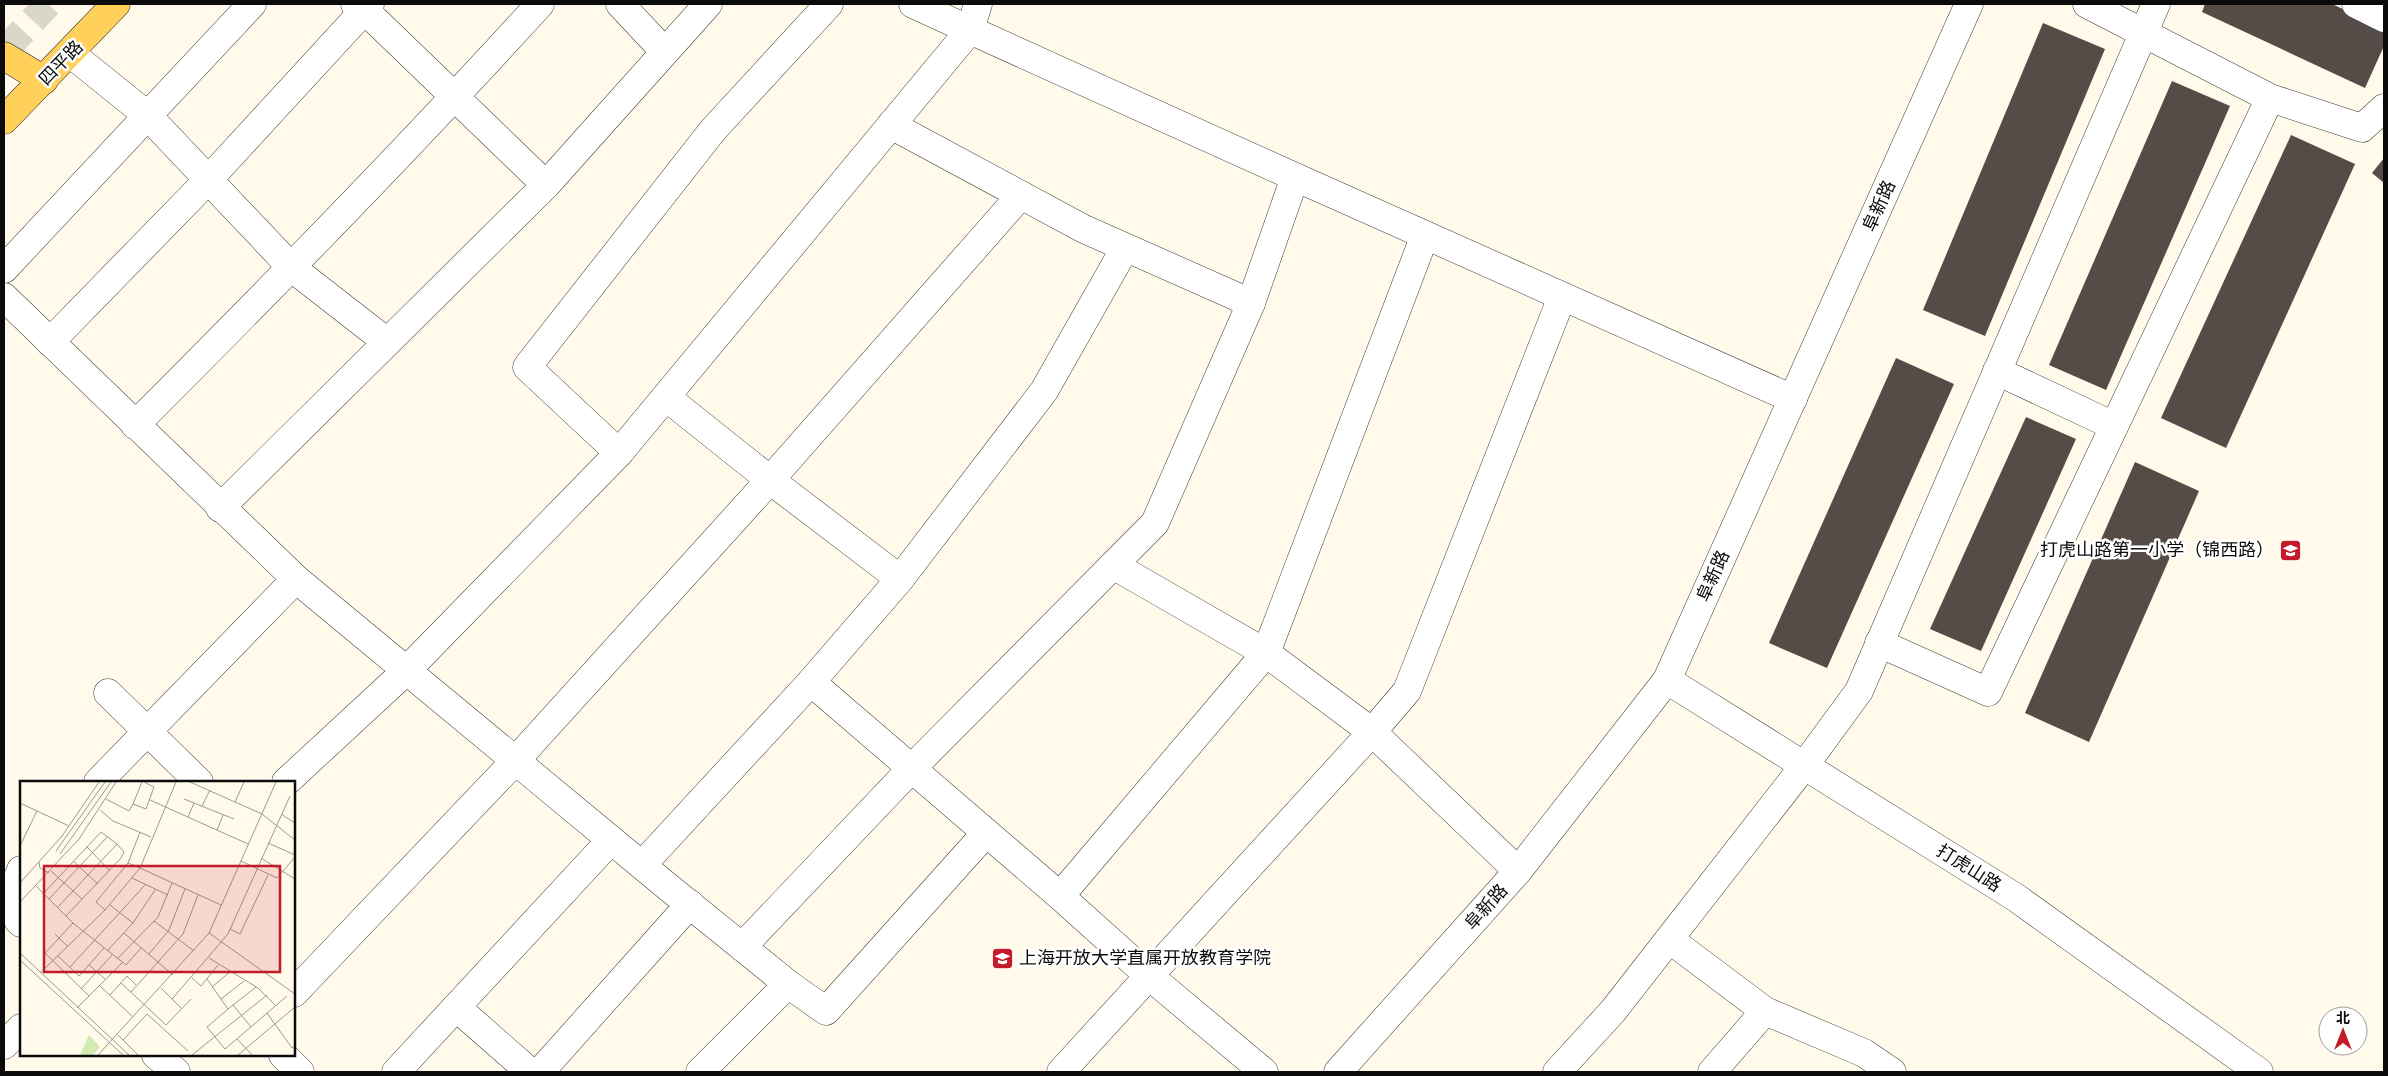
<svg xmlns="http://www.w3.org/2000/svg" width="2388" height="1076" font-family="'Source Serif 4','Noto Sans SC',serif">
  <style>
    .building { fill: #554c47 }
    .lines { fill: none; stroke-linecap: round; stroke-linejoin: round }
    .major-tunnel { stroke: #dad6c9; stroke-width: 28; stroke-dasharray: 28 14; stroke-linecap: butt }
    .minor-casing { stroke: #3e3e3e; stroke-width: 29 }
    .major-casing { stroke: #1c1c1c; stroke-width: 29 }
    .minor { stroke: #fff; stroke-width: 28 }
    .major { stroke: #ffd15a; stroke-width: 28 }
    .labels { text-anchor: middle; stroke-width: 5; stroke-linejoin: round; paint-order: stroke }
    .street-label { font-size: 18px; fill: #0b0b0b; stroke: #fff }
    .poi-label { font-size: 18px; fill: #0b0b0b; stroke: #fff; text-anchor: end }
    .inset-road { fill: none; stroke: #9d9a91; stroke-width: 1 }
    .view { fill: #c31b29; fill-opacity: 0.15; stroke: #c31b29; stroke-width: 2.5 }
    .inset-edge { fill: none; stroke: #0b0b0b; stroke-width: 2.5 }
  </style>
  <rect width="100%" height="100%" fill="#fffaea"/>
  <g class="building">
    <path d="M 2205,4 L 2332,4 L 2384,28 L 2384,46 L 2365,88 L 2202,12 Z"/>
    <path d="M 2043,23 L 2105,49 L 1985,336 L 1923,310 Z"/>
    <path d="M 2172,81 L 2230,106 L 2106,390 L 2049,365 Z"/>
    <path d="M 2291,135 L 2355,164 L 2226,448 L 2161,418 Z"/>
    <path d="M 2384,158 L 2384,183 L 2372,173 Z"/>
    <path d="M 1896,358 L 1954,384 L 1827,668 L 1769,643 Z"/>
    <path d="M 2026,417 L 2076,439 L 1981,651 L 1930,629 Z"/>
    <path d="M 2135,462 L 2199,491 L 2089,742 L 2025,713 Z"/>
  </g>
  <g class="lines">
    <path class="major-tunnel" d="M 4,51 L 48,4"/>
    <defs>
      <g id="minor">
        <path d="M 355,4 L 375,20 L 546,185"/>
        <path d="M 620,4 L 664,51"/>
        <path d="M 978,4 L 970,30 L 1295,177 L 1793,399"/>
        <path d="M 2087,4 L 2270,98 L 2362,128 L 2384,108"/>
        <path d="M 2356,4 L 2384,18"/>
        <path d="M 70,53 L 147,115 L 292,268 L 387,342"/>
        <path d="M 891,125 L 1084,229 L 1251,303"/>
        <path d="M 4,269 L 252,4"/>
        <path d="M 4,297 L 296,579 L 668,887 L 788,984 L 826,1011 L 986,833"/>
        <path d="M 50,342 L 209,179 L 370,4"/>
        <path d="M 1997,371 L 2114,426"/>
        <path d="M 666,397 L 770,480 L 900,579"/>
        <path d="M 135,425 C 273,287 409,148 540,4"/>
        <path d="M 619,453 L 527,367 L 713,130 L 829,4"/>
        <path d="M 220,508 L 546,185 L 708,4"/>
        <path d="M 1113,565 L 1266,653 L 1372,732 L 1518,871"/>
        <path d="M 1879,643 L 1988,692 L 2270,98"/>
        <path d="M 1667,680 L 2015,897 L 2259,1072"/>
        <path d="M 811,682 L 1060,896 L 1148,975 L 1264,1072"/>
        <path d="M 108,693 L 199,782"/>
        <path d="M 98,782 L 296,579"/>
        <path d="M 286,782 L 406,671 L 619,453 L 970,30 L 913,4"/>
        <path d="M 642,865 L 811,682 L 900,579 L 1044,391 L 1125,248"/>
        <path d="M 21,870 L 12,891 L 18,920 L 21,923"/>
        <path d="M 1060,896 L 1266,653 L 1425,235"/>
        <path d="M 1669,939 L 1765,1011 L 1864,1053 L 1892,1072"/>
        <path d="M 742,947 L 911,769 L 1155,523 L 1251,303 L 1295,177"/>
        <path d="M 294,993 L 515,761 L 770,480 L 1021,195"/>
        <path d="M 456,1007 L 530,1072"/>
        <path d="M 4,1045 L 21,1028"/>
        <path d="M 156,1055 L 176,1072"/>
        <path d="M 283,1055 L 300,1072"/>
        <path d="M 396,1072 L 611,840"/>
        <path d="M 540,1072 L 690,904"/>
        <path d="M 700,1072 L 788,984"/>
        <path d="M 1061,1072 L 1372,732 L 1407,691 L 1562,297"/>
        <path d="M 1338,1072 L 1518,871 L 1667,680 L 1969,4"/>
        <path d="M 1557,1072 L 1613,1011 L 1804,766 L 1859,691 L 2156,4"/>
        <path d="M 1712,1072 L 1765,1011"/>
      </g>
      <g id="major">
        <path d="M 4,56 L 44,80"/>
        <path d="M 4,120 L 116,4"/>
      </g>
    </defs>
    <use href="#minor" class="minor-casing"/>
    <use href="#major" class="major-casing"/>
    <use href="#minor" class="minor"/>
    <use href="#major" class="major"/>
  </g>
  <defs>
    <symbol id="school-square" viewBox="-11 -11 22 22"><rect x="-9" y="-9" width="18" height="18" rx="4" fill="#c31b29" stroke="#fff"/><path d="M0-5L7-2L0 1L-7-2ZM-4 1L0 2.5L4 1V4Q0 6-4 4Z" fill="#fff"/></symbol>
    <symbol id="university-square" viewBox="-11 -11 22 22"><rect x="-9" y="-9" width="18" height="18" rx="4" fill="#c31b29" stroke="#fff"/><path d="M0-5L7-2L0 1L-7-2ZM-4 1L0 2.5L4 1V4Q0 6-4 4Z" fill="#fff"/></symbol>
  </defs>
  <g fill-rule="evenodd">
    <use href="#school-square" x="2278" y="538" width="25" height="25"/>
    <use href="#university-square" x="990" y="946" width="25" height="25"/>
  </g>
  <g class="labels">
    <g class="street-label">
      <text transform="translate(61 63) rotate(-46)" y="6">四平路</text>
      <text transform="translate(1879 206) rotate(-66)" y="6">阜新路</text>
      <text transform="translate(1713 576) rotate(-66)" y="6">阜新路</text>
      <text transform="translate(1969 868) rotate(32)" y="6">打虎山路</text>
      <text transform="translate(1486 907) rotate(-48)" y="6">阜新路</text>
    </g>
    <g class="poi-label">
      <text x="2274" y="556">打虎山路第一小学（锦西路）</text>
      <text x="1019" y="964" text-anchor="start">上海开放大学直属开放教育学院</text>
    </g>
  </g>
  <g transform="translate(20 781)">
    <rect width="275" height="275" fill="#fffaea"/>
    <path d="M 69,254 L 80,266 L 73,274 L 60,274 Z" fill="#d1ebb1"/>
    <path class="inset-road" d="M 122,1 L 113,23 L 126,28 L 134,6 L 124,1M 156,1 L 120,87 L 201,124M 170,1 L 242,33 L 275,59M 86,18 L 109,30 L 113,23M 164,18 L 214,38M 130,19 L 228,63M 215,21 L 224,1M 0,22 L 49,45M 182,25 L 190,9M 80,29 L 93,40 L 131,56M 261,33 L 275,42M 168,36 L 174,22M 197,49 L 203,34M 248,62 L 275,74M 0,65 L 17,30M 67,66 L 90,90M 36,70 L 85,1M 40,73 L 91,1M 241,77 L 275,98M 53,80 L 78,103M 221,80 L 257,97 L 275,76M 19,81 L 20,87 L 29,92M 31,90 L 62,118M 112,97 L 148,114M 0,102 L 42,55 L 79,1M 16,105 L 53,142 L 106,184 L 121,167M 23,113 L 81,51 L 97,63 L 104,71 L 101,77 L 46,135M 29,118 L 88,55M 0,121 L 59,58 L 96,1M 90,124 L 113,142M 38,126 L 97,63M 85,129 L 76,121 L 108,82M 134,140 L 174,170M 53,142 L 25,172 L 69,215 L 102,182M 210,148 L 220,153 L 248,94M 104,152 L 153,194M 189,152 L 275,213M 35,153 L 48,166M 87,170 L 113,142 L 135,109M 0,172 L 109,274M 129,173 L 149,149 L 165,108M 38,175 L 59,195 L 84,167M 189,177 L 238,207 L 256,225M 97,178 L 138,136 L 152,102M 0,179 L 103,274M 69,184 L 85,198M 50,186 L 125,104M 20,192 L 85,129 L 120,87 L 108,82 L 120,51M 172,197 L 181,205 L 198,184M 187,198 L 208,228 L 236,206M 101,202 L 146,244 L 171,218M 80,205 L 113,236M 192,206 L 211,190M 141,207 L 162,228M 61,208 L 92,174M 111,211 L 163,153 L 178,114M 90,214 L 107,195 L 116,204M 152,218 L 208,153 L 270,15M 201,218 L 224,200M 213,224 L 231,246M 57,227 L 69,215M 208,228 L 187,246 L 205,268 L 267,215M 247,232 L 272,267 L 275,265M 98,254 L 118,274M 217,258 L 232,274M 103,259 L 127,233 L 168,270M 78,274 L 189,152 L 256,1M 172,274 L 247,214M 218,274 L 275,226"/>
    <path class="view" d="M 24,85 L 260,85 L 260,191 L 24,191 Z"/>
    <rect width="275" height="275" class="inset-edge"/>
  </g>
  <rect width="2388" height="1076" fill="none" stroke="#0b0b0b" stroke-width="10"/>
  <g transform="translate(2343 1031)"><circle r="24" fill="#ffffff" stroke="#9d9d9d"/>
  <path d="M0-4L9 19L0 12L-9 19Z" fill="#c31b29"/>
  <text y="-8" font-size="14" font-weight="bold" text-anchor="middle" fill="#0b0b0b">北</text>
  </g>
</svg>
